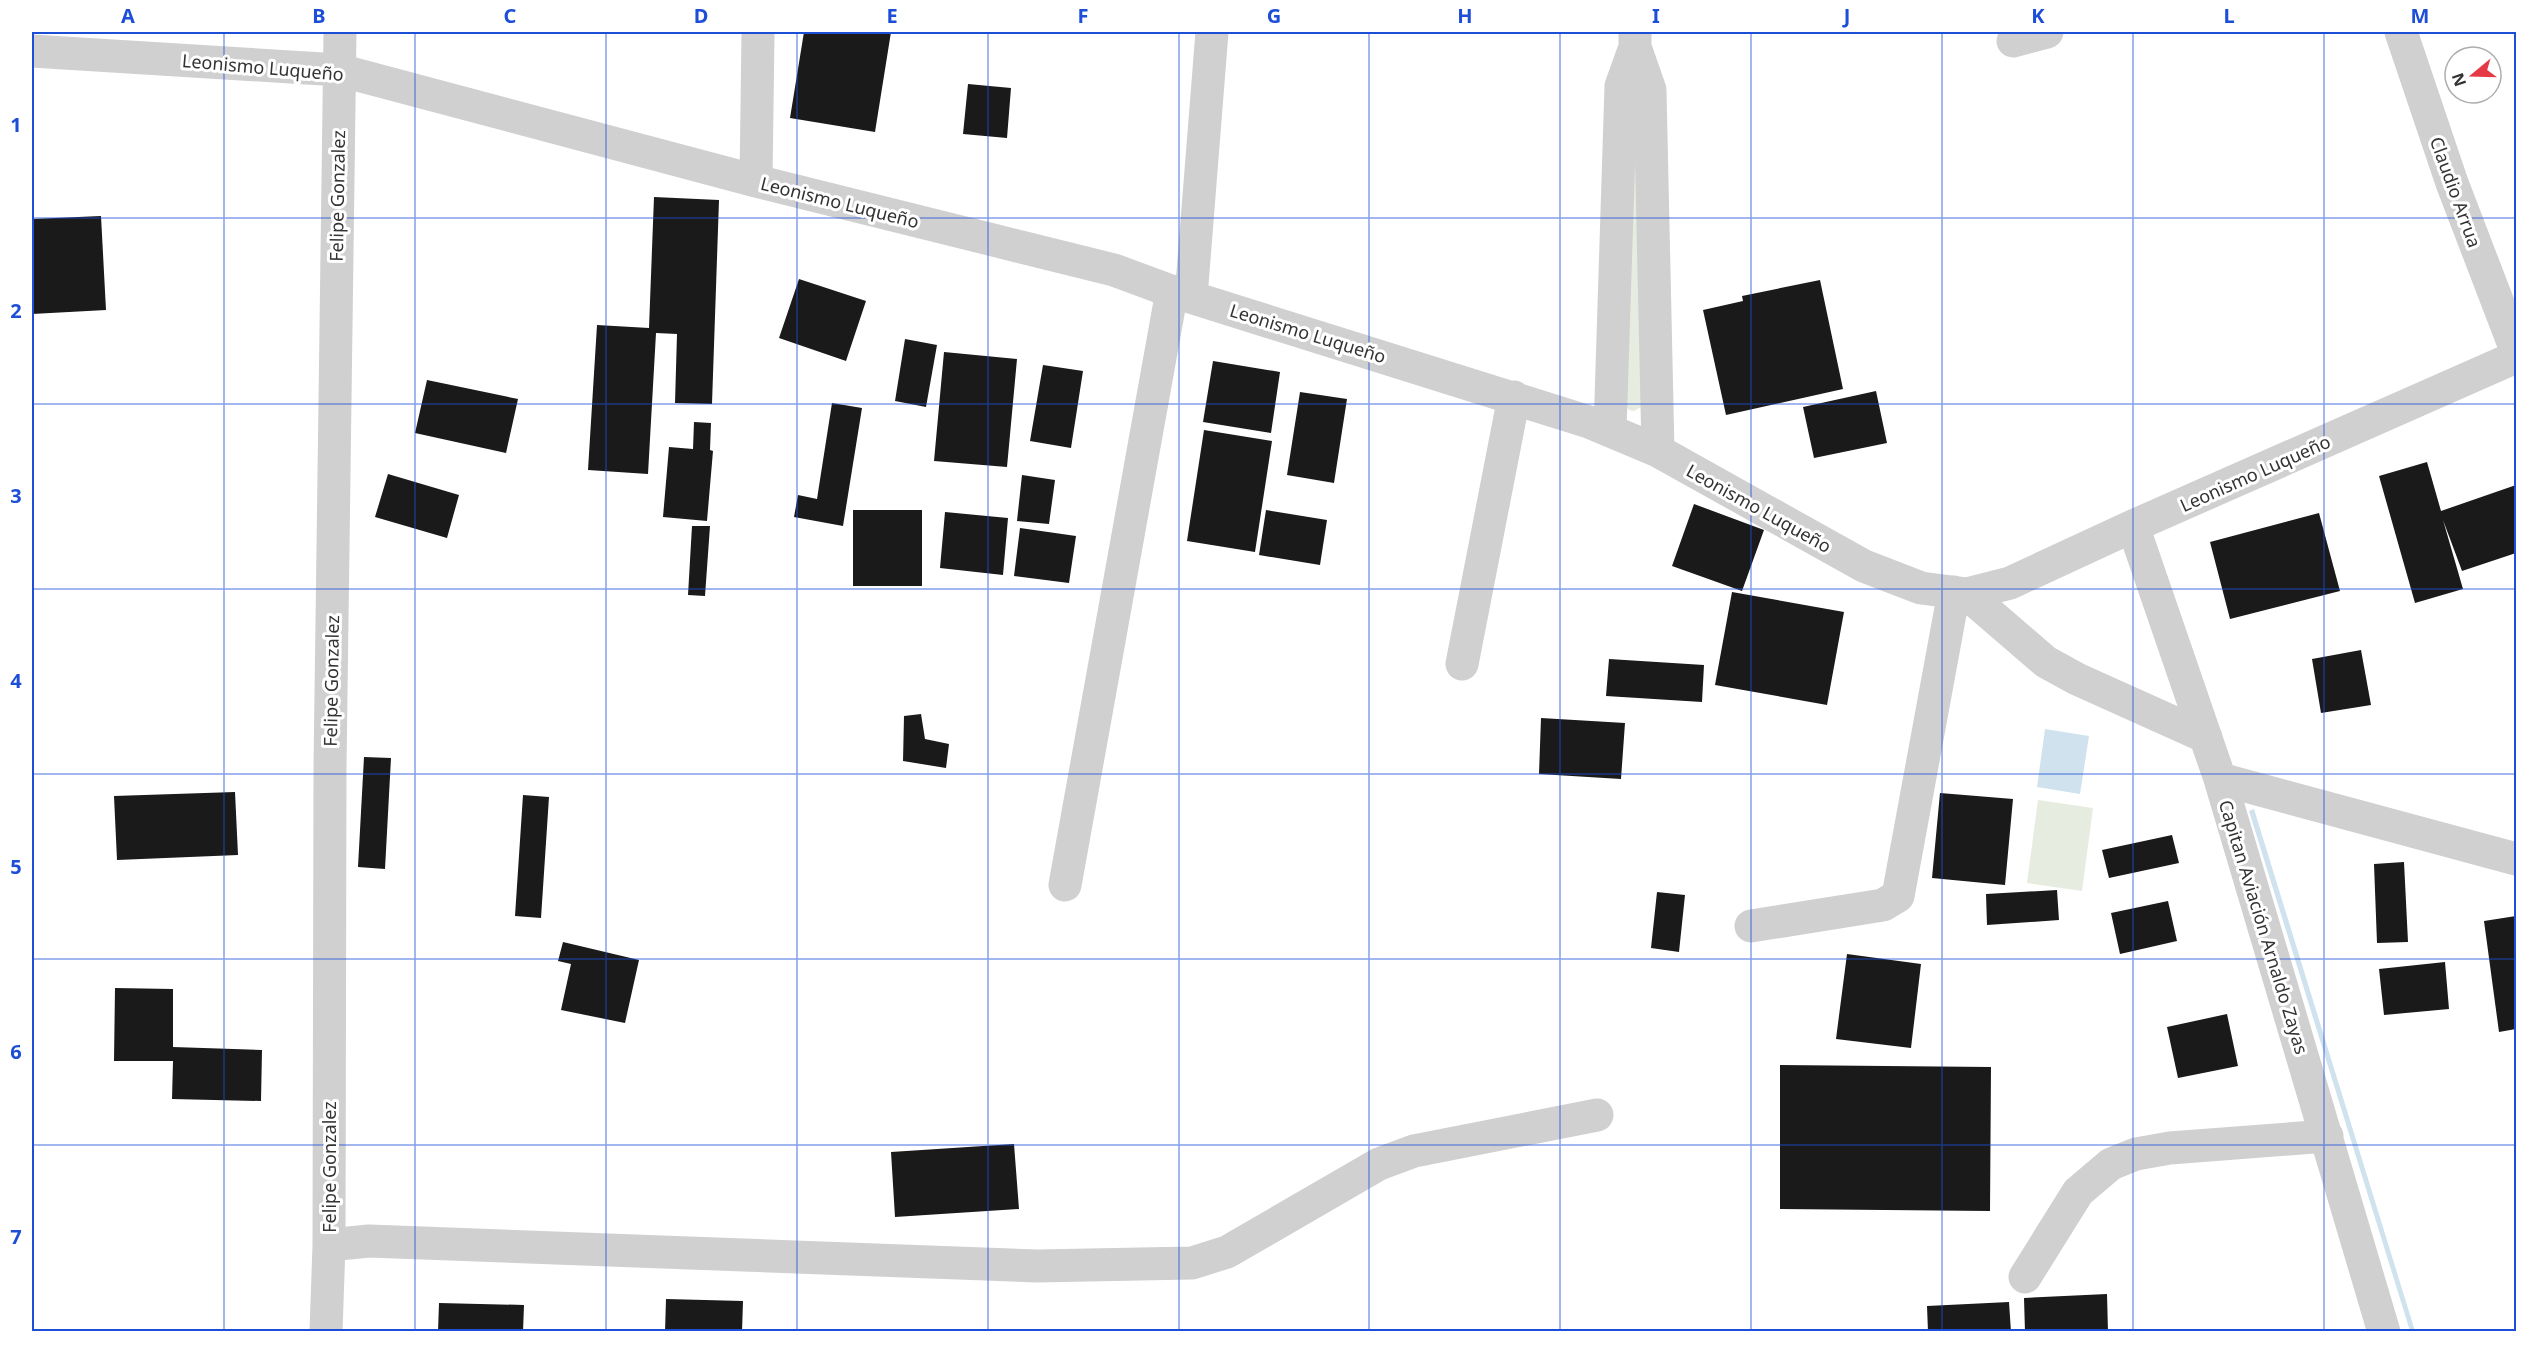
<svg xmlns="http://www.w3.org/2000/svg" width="2548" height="1363" viewBox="0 0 2548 1363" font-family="'Noto Sans',sans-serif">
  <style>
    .green { fill: #e6ecdf }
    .water { fill: #cfe2ee }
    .building { fill: #1a1a1a }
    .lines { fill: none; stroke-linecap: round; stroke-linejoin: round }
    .minor { stroke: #d0d0d0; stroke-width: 33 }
    .grid { fill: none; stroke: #1d4ed8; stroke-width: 1.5; stroke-opacity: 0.55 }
    .labels { text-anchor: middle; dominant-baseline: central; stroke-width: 6; stroke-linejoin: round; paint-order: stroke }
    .street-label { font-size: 18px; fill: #333; stroke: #fff }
    .neatline { fill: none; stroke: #1d4ed8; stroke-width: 2 }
    .grid-label { font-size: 20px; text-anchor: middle; font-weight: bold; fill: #1d4ed8 }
  </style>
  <rect width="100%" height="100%" fill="#fff"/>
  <path class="green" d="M 1633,82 L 1645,405 L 1634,411 L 1629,410 L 1624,404 Z
    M 2038,800 L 2093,808 L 2082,891 L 2027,883 Z"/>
  <path class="water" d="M 2045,729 L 2089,736 L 2080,794 L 2037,787 Z
    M 2254,809 L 2415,1331 L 2410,1331 L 2249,811 Z"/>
  <path class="building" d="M 804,32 L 891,32 L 875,132 L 790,118 Z
    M 968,84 L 1011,88 L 1007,138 L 963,134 Z
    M 654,197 L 719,200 L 712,404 L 675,403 L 677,334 L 656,333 L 648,474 L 588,470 L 597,325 L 649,328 Z
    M 101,216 L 106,310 L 32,314 L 32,219 Z
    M 799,279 L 866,301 L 846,361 L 779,338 Z
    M 1820,280 L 1843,389 L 1726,415 L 1703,310 L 1743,301 L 1742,296 Z
    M 905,339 L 937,345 L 926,407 L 895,401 Z
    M 944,352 L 1017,359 L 1007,467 L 934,461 Z
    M 1213,361 L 1280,372 L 1271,433 L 1203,422 Z
    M 1043,365 L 1083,371 L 1071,448 L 1030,441 Z
    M 427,380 L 518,399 L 506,453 L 415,433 Z
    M 1876,391 L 1887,443 L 1814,458 L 1803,407 Z
    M 1300,392 L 1347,399 L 1334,483 L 1287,475 Z
    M 832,403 L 862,408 L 843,526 L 794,517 L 798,495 L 817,499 Z
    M 694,422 L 711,423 L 710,450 L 713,451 L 707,521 L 663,517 L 669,447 L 693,449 Z
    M 1204,430 L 1272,441 L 1255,552 L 1187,541 Z
    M 2427,462 L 2441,511 L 2516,485 L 2516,553 L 2462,571 L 2443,520 L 2463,589 L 2415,603 L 2379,476 Z
    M 388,474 L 459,495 L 447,538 L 375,517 Z
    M 1022,475 L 1055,480 L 1049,524 L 1017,521 Z
    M 1694,504 L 1764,530 L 1742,591 L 1672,566 Z
    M 853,510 L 922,510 L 922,586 L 853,586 Z
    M 1266,510 L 1327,520 L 1320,565 L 1259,555 Z
    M 945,512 L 1008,518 L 1003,575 L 940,568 Z
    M 2319,513 L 2340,591 L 2230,619 L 2210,542 Z
    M 692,526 L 710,526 L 705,596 L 688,595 Z
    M 1020,528 L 1076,536 L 1069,583 L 1014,576 Z
    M 1732,592 L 1844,612 L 1827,705 L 1715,685 Z
    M 2361,650 L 2371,705 L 2321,713 L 2312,659 Z
    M 1609,659 L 1704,665 L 1702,702 L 1606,696 Z
    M 921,714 L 925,739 L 949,744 L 946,768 L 903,761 L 904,716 Z
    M 1541,718 L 1625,723 L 1621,779 L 1539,774 Z
    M 364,757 L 391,758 L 385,869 L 358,867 Z
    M 235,792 L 238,855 L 117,860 L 114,796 Z
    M 1940,793 L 2013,799 L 2005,885 L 1932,878 Z
    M 523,795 L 549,797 L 541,918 L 515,916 Z
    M 2172,835 L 2179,863 L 2109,878 L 2102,850 Z
    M 2404,862 L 2408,942 L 2377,943 L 2374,864 Z
    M 2057,890 L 2059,920 L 1987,925 L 1986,894 Z
    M 1657,892 L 1685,895 L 1679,952 L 1651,948 Z
    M 2168,901 L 2177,941 L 2120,954 L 2111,913 Z
    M 2516,916 L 2516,1029 L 2499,1032 L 2484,921 Z
    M 563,942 L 639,960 L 625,1023 L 561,1010 L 571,964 L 558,961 Z
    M 1847,954 L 1921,964 L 1911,1048 L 1836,1039 Z
    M 2445,962 L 2449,1009 L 2384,1015 L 2379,969 Z
    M 115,988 L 173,989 L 173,1047 L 262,1050 L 261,1101 L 172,1099 L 173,1061 L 114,1061 Z
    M 2227,1014 L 2238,1066 L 2178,1078 L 2167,1027 Z
    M 1780,1065 L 1991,1067 L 1990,1211 L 1780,1209 Z
    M 1014,1144 L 1019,1209 L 895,1217 L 891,1152 Z
    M 2107,1294 L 2108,1332 L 2025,1332 L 2024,1298 Z
    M 666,1299 L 743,1301 L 742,1332 L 665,1332 Z
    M 2009,1302 L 2011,1332 L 1928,1332 L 1927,1306 Z
    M 439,1303 L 524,1305 L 523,1332 L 438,1332 Z"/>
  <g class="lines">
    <path class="minor" d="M 1635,32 L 1635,47 L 1650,90 L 1658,451
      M 2401,32 L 2452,183 L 2516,350
      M 2013,41 L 2047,32
      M 32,51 L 339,70 L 756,181 L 1114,270 L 1168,290 L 1589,422 L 1658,451 L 1864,566 L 1921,588 L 1967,594 L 2010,583 L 2133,526 L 2516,357
      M 756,181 L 758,32
      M 1191,297 L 1212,32
      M 1610,431 L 1621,86 L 1635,47
      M 2133,526 L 2220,779 L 2384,1332
      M 1967,594 L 2046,662 L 2077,679 L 2206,737
      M 1462,664 L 1514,397
      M 2220,779 L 2516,859
      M 1065,885 L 1172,291
      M 1751,926 L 1883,905 L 1898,896 L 1954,592
      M 329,1245 L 369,1241 L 1037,1266 L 1192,1263 L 1227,1252 L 1379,1164 L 1414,1151 L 1597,1115
      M 2025,1277 L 2078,1192 L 2111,1164 L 2136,1154 L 2170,1148 L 2327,1136
      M 326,1332 L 329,1245 L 330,768 L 340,32"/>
  </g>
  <path class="grid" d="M 224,32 L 224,1332M 415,32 L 415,1332M 606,32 L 606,1332M 797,32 L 797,1332M 988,32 L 988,1332M 1179,32 L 1179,1332M 1369,32 L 1369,1332M 1560,32 L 1560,1332M 1751,32 L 1751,1332M 1942,32 L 1942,1332M 2133,32 L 2133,1332M 2324,32 L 2324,1332M 32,218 L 2516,218M 32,404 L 2516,404M 32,589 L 2516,589M 32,774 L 2516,774M 32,959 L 2516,959M 32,1145 L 2516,1145"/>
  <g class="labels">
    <g class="street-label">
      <text transform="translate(263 67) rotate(5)">Leonismo Luqueño</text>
      <text transform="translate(2456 192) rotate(70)">Claudio Arrua</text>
      <text transform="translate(337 196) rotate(-89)">Felipe Gonzalez</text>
      <text transform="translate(840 202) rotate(14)">Leonismo Luqueño</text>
      <text transform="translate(1308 333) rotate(17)">Leonismo Luqueño</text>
      <text transform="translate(2255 473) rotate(-24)">Leonismo Luqueño</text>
      <text transform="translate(1759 508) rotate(29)">Leonismo Luqueño</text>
      <text transform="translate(331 681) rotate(-89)">Felipe Gonzalez</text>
      <text transform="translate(2264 927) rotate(73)">Capitan Aviación Arnaldo Zayas</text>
      <text transform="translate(329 1167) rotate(-90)">Felipe Gonzalez</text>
    </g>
  </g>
  <rect width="2548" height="1363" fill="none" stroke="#ffffff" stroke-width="66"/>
  <g transform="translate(2473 75) rotate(251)"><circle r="28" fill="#ffffff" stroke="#adadad" stroke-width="1.5"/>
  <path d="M0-4.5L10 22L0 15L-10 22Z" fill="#e63946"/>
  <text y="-9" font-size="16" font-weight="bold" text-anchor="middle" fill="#333333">N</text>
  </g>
  <rect x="33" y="33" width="2482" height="1297" class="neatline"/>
  <g class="grid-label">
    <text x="128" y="23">A</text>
    <text x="319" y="23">B</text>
    <text x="510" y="23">C</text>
    <text x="701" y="23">D</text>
    <text x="892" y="23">E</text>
    <text x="1083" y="23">F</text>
    <text x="1274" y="23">G</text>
    <text x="1465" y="23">H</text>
    <text x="1656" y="23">I</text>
    <text x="1847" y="23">J</text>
    <text x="2038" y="23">K</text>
    <text x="2229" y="23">L</text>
    <text x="2420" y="23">M</text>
    <text x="16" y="132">1</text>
    <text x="16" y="318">2</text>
    <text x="16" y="503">3</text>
    <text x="16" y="688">4</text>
    <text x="16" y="874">5</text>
    <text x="16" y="1059">6</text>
    <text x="16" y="1244">7</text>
  </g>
</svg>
